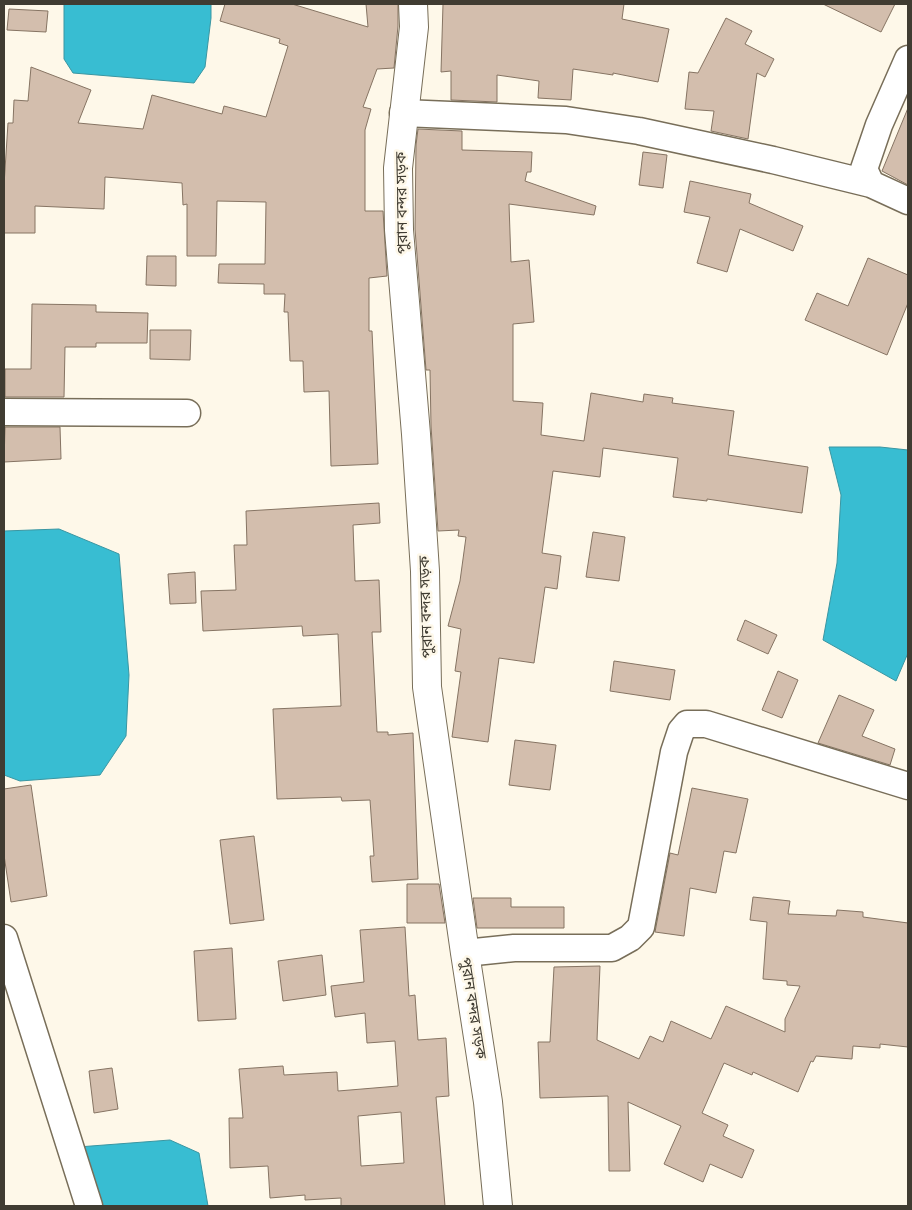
<svg xmlns="http://www.w3.org/2000/svg" width="912" height="1210" viewBox="0 0 912 1210" font-family="Ubuntu,'Noto Sans Bengali',sans-serif">
  <style>
    .water { fill: #38bdd2; stroke: #3a96a2 }
    .building { fill: #d3bead; stroke: #867463; fill-rule: evenodd }
    .lines { fill: none; stroke-linecap: round; stroke-linejoin: round }
    .minor-casing { stroke: #786e59; stroke-width: 29 }
    .tertiary-casing { stroke: #786e59; stroke-width: 30 }
    .minor { stroke: #fff; stroke-width: 26 }
    .tertiary { stroke: #fff; stroke-width: 28 }
    .labels { text-anchor: middle; dominant-baseline: central; stroke-width: 5; stroke-linejoin: round; paint-order: stroke }
    .street-label { font-size: 15px; fill: #403c32; stroke: #fef8e9 }
  </style>
  <rect width="100%" height="100%" fill="#fef8e9"/>
  <path class="water" d="M 64,4 L 211,4 L 211,18 L 205,67 L 194,83 L 73,73 L 64,59 Z
    M 829,447 L 880,447 L 908,450 L 908,653 L 896,681 L 823,640 L 837,563 L 841,495 Z
    M 59,529 L 119,554 L 129,675 L 126,736 L 100,775 L 20,781 L 4,775 L 4,531 Z
    M 170,1140 L 199,1153 L 208,1206 L 100,1206 L 78,1147 Z"/>
  <path class="building" d="M 225,4 L 292,4 L 368,27 L 366,4 L 398,4 L 398,26 L 394,68 L 377,69 L 363,107 L 371,109 L 365,130 L 365,211 L 383,211 L 387,276 L 369,278 L 369,331 L 372,331 L 378,464 L 331,466 L 329,391 L 304,392 L 303,361 L 290,361 L 288,312 L 284,312 L 285,294 L 264,294 L 264,284 L 218,283 L 219,264 L 265,264 L 266,202 L 217,201 L 216,256 L 187,256 L 187,204 L 183,205 L 182,183 L 105,177 L 104,209 L 35,206 L 35,233 L 4,233 L 4,185 L 8,123 L 13,123 L 14,100 L 28,101 L 31,67 L 91,90 L 78,123 L 143,129 L 152,95 L 222,114 L 224,106 L 266,117 L 288,46 L 279,43 L 280,39 L 220,21 Z
    M 443,4 L 624,4 L 622,19 L 669,29 L 658,82 L 613,73 L 613,75 L 573,69 L 571,100 L 538,98 L 539,81 L 497,75 L 497,102 L 451,100 L 451,71 L 441,72 Z
    M 823,4 L 895,4 L 881,32 Z
    M 9,9 L 48,11 L 46,32 L 7,30 Z
    M 726,18 L 752,31 L 745,44 L 774,59 L 765,77 L 757,73 L 748,139 L 711,131 L 714,111 L 685,109 L 689,72 L 698,73 Z
    M 908,108 L 908,185 L 882,171 Z
    M 418,129 L 462,131 L 462,150 L 532,152 L 531,172 L 527,172 L 525,181 L 596,206 L 594,215 L 509,204 L 511,262 L 529,260 L 534,322 L 513,324 L 513,401 L 543,403 L 541,435 L 584,441 L 591,393 L 643,402 L 644,394 L 673,398 L 672,403 L 734,411 L 728,455 L 808,467 L 802,513 L 707,499 L 707,501 L 673,497 L 678,458 L 603,448 L 600,477 L 553,471 L 542,553 L 561,556 L 557,589 L 545,587 L 534,663 L 499,658 L 488,742 L 452,737 L 461,672 L 455,671 L 461,629 L 448,626 L 460,581 L 466,537 L 458,536 L 459,530 L 438,531 L 431,426 L 430,370 L 426,370 L 415,229 L 416,145 Z
    M 643,152 L 667,155 L 663,188 L 639,185 Z
    M 690,181 L 751,194 L 749,203 L 803,226 L 793,251 L 740,229 L 727,272 L 697,263 L 710,217 L 684,212 Z
    M 147,256 L 176,256 L 176,286 L 146,285 Z
    M 868,258 L 908,275 L 908,303 L 887,355 L 805,320 L 817,293 L 848,306 Z
    M 32,304 L 96,305 L 96,312 L 148,313 L 147,343 L 96,343 L 96,347 L 65,347 L 64,397 L 5,397 L 5,369 L 31,369 Z
    M 150,330 L 191,330 L 190,360 L 150,359 Z
    M 5,427 L 60,427 L 61,459 L 4,462 Z
    M 379,503 L 380,523 L 353,525 L 355,581 L 379,580 L 381,632 L 372,632 L 377,732 L 388,732 L 388,735 L 413,733 L 418,879 L 372,882 L 370,856 L 374,856 L 370,800 L 342,801 L 341,797 L 277,799 L 273,709 L 341,706 L 338,634 L 303,636 L 302,626 L 203,631 L 201,591 L 236,590 L 234,545 L 247,545 L 246,511 Z
    M 593,532 L 625,537 L 619,581 L 586,577 Z
    M 195,572 L 196,603 L 170,604 L 168,574 Z
    M 745,620 L 777,635 L 768,654 L 737,640 Z
    M 614,661 L 675,670 L 670,700 L 610,691 Z
    M 778,671 L 798,680 L 782,718 L 762,710 Z
    M 839,695 L 874,710 L 862,736 L 895,749 L 890,765 L 818,743 Z
    M 515,740 L 556,745 L 550,790 L 509,785 Z
    M 31,785 L 47,896 L 11,902 L 4,855 L 4,789 Z
    M 692,788 L 748,799 L 736,853 L 724,851 L 716,893 L 690,888 L 684,936 L 655,932 L 670,853 L 678,855 Z
    M 254,836 L 264,920 L 230,924 L 220,840 Z
    M 407,884 L 439,884 L 445,923 L 407,923 Z
    M 753,897 L 790,901 L 788,914 L 836,916 L 837,910 L 863,912 L 863,917 L 908,923 L 908,1047 L 880,1044 L 880,1048 L 853,1046 L 852,1059 L 816,1056 L 813,1062 L 811,1061 L 798,1092 L 753,1072 L 752,1075 L 724,1063 L 702,1113 L 728,1125 L 723,1136 L 754,1150 L 742,1178 L 710,1164 L 703,1182 L 664,1164 L 681,1126 L 628,1102 L 630,1171 L 609,1171 L 608,1096 L 540,1098 L 538,1042 L 550,1042 L 554,967 L 600,966 L 597,1040 L 639,1059 L 650,1036 L 663,1042 L 671,1021 L 711,1039 L 726,1006 L 785,1032 L 785,1019 L 800,986 L 787,985 L 787,981 L 763,979 L 767,922 L 750,920 Z
    M 473,898 L 511,898 L 511,907 L 564,907 L 564,928 L 477,928 Z
    M 405,927 L 409,996 L 415,995 L 418,1040 L 446,1038 L 449,1096 L 436,1097 L 445,1206 L 341,1206 L 341,1198 L 305,1200 L 305,1195 L 270,1198 L 268,1166 L 230,1168 L 229,1118 L 243,1118 L 239,1069 L 283,1066 L 284,1075 L 337,1072 L 338,1091 L 398,1086 L 395,1041 L 367,1043 L 365,1013 L 335,1017 L 331,986 L 364,982 L 360,930 ZM 401,1112 L 404,1163 L 361,1166 L 358,1116 Z
    M 232,948 L 236,1019 L 198,1021 L 194,951 Z
    M 322,955 L 326,995 L 283,1001 L 278,961 Z
    M 112,1068 L 118,1109 L 94,1113 L 89,1071 Z"/>
  <g class="lines">
    <defs>
      <path id="minor" d="M 403,113 L 566,120 L 639,131 L 773,160 L 871,184 L 908,201
        M 871,184 L 864,169 L 879,125 L 908,59
        M 4,412 L 187,413
        M 4,938 L 89,1206
        M 465,953 L 514,948 L 612,948 L 630,938 L 641,927 L 674,752 L 681,731 L 687,724 L 706,724 L 908,786"/>
      <path id="tertiary" d="M 413,4 L 414,27 L 398,168 L 399,230 L 416,434 L 425,571 L 427,687 L 465,953 L 488,1102 L 498,1206"/>
    </defs>
    <use href="#minor" class="minor-casing"/>
    <use href="#tertiary" class="tertiary-casing"/>
    <use href="#minor" class="minor"/>
    <use href="#tertiary" class="tertiary"/>
  </g>
  <g class="labels">
    <g class="street-label">
      <text transform="translate(401 203) rotate(-91)">পুরান বন্দর সড়ক</text>
      <text transform="translate(425 607) rotate(-92)">পুরান বন্দর সড়ক</text>
      <text transform="translate(474 1008) rotate(81)">পুরান বন্দর সড়ক</text>
    </g>
  </g>
  <rect width="912" height="1210" fill="none" stroke="#403c32" stroke-width="10"/>
</svg>
